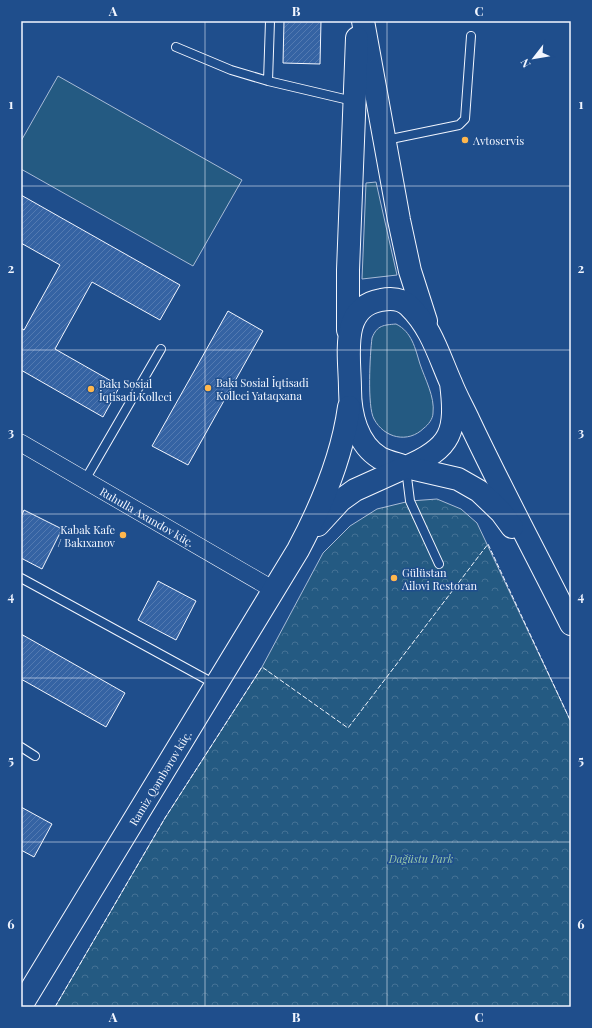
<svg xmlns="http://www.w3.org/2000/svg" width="592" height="1028" viewBox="0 0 592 1028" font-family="'Playfair Display',serif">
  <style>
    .green { fill: #245a82; stroke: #a8bbd7 }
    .forest { fill: url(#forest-crowns); stroke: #a8bbd7 }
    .building { fill: url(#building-hatch); stroke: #f2f6ff }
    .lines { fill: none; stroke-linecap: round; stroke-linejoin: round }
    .lane-casing { stroke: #f2f6ff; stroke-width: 10 }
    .street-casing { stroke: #f2f6ff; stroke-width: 18 }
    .secondary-casing { stroke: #f2f6ff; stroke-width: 24 }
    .lane { stroke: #1f4e8c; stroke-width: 8 }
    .street { stroke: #1f4e8c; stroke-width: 17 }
    .secondary { stroke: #1f4e8c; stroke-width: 22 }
    .fence { stroke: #f2f6ff; stroke-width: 1; stroke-dasharray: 5 2; stroke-linecap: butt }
    .grid { fill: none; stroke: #f2f6ff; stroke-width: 1; stroke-opacity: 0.55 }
    .poi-dot { fill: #ffb74d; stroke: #1f4e8c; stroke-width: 1.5 }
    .labels { text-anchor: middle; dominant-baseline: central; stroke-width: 3; stroke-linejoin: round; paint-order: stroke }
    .poi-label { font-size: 11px; fill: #f2f6ff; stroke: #1f4e8c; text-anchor: start }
    .street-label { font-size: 11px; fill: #f2f6ff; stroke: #1f4e8c }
    .park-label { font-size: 11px; font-style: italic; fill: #97c8a6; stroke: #1f4e8c }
    .neatline { fill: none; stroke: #f2f6ff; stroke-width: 1.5 }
    .grid-label { font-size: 13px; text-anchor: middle; font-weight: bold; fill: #f2f6ff }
  </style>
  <defs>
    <pattern id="forest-crowns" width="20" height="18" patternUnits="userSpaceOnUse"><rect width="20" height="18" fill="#245a82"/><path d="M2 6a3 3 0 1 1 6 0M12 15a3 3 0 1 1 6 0" fill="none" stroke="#447295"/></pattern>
    <pattern id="building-hatch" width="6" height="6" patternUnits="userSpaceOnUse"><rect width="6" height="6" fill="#3563a3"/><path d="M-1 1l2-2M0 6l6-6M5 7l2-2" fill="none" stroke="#537ab1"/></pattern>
  </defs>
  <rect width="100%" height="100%" fill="#1f4e8c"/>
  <path class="green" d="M 58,76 L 242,180 L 193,266 L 21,169 L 21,141 Z
    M 376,182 L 397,275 L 362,279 L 366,183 Z
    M 396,324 C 412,332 415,348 420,364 C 425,379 435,397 433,413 C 433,419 428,425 424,428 C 408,444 384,438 374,419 C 367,407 370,353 372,338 C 377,325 384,325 396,324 Z"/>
  <path class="forest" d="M 437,499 L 461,509 L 477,523 L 571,722 L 571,1007 L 55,1007 L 165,818 L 262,667 L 323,553 L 350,526 L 377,509 L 410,501 Z"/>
  <path class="building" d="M 284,21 L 321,21 L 320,64 L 283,63 Z
    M 21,195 L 180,285 L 160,320 L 92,282 L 55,349 L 120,386 L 103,417 L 21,370 L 21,328 L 24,330 L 60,265 L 21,243 Z
    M 228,311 L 263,331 L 188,465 L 152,446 Z
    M 24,510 L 62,529 L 42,569 L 21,558 L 21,517 Z
    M 158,581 L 196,601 L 176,640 L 138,620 Z
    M 21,634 L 125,693 L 106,727 L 21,679 Z
    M 21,807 L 52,824 L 34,857 L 21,850 Z"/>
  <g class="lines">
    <defs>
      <path id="lane" d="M 176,47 L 231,70 L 268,81 L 353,101
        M 268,81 L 270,21
        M 386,140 L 459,125 L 465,119 L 471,36
        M 406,469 L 410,501 L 439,564
        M 85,480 L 161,349
        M 21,578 L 215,684
        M 21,747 L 35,756"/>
      <g id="street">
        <path id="s1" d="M 21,443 L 274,590"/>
      </g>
      <g id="secondary">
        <path d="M 363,21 L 399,220 L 410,271 L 426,321"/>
        <path d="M 348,330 L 348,270 L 357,38"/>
        <path d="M 451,383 C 457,431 452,448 406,467 C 398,464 388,462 380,458 C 357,444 350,414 350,389 C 350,357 339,307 381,300 C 391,298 402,299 409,306 C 431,327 439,356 451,383 C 456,396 463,408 469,421 C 501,489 537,556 571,624"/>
        <path d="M 318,525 L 341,500 L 355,490 L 406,467 L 458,479 L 479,491 L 501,512 L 512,527"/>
        <path id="s2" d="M 21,1006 L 298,550 C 322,505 342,458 349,407"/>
      </g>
    </defs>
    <use href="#lane" class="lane-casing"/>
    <use href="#street" class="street-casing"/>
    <use href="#secondary" class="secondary-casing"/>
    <use href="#lane" class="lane"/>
    <use href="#street" class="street"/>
    <use href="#secondary" class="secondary"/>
    <path class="fence" d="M 55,1007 L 165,818 L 262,667 L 348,728 L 488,544 L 571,722"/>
  </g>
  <path class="grid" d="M 205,21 L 205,1007M 387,21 L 387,1007M 21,186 L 571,186M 21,350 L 571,350M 21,514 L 571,514M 21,678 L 571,678M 21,842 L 571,842"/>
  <g class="poi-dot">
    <circle cx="465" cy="140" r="4"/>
    <circle cx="208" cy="388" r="4"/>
    <circle cx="91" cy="389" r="4"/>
    <circle cx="123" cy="535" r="4"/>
    <circle cx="394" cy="578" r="4"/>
  </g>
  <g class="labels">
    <g class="poi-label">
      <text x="473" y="140">Avtoservis</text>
      <text x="216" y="382">Bakı Sosial İqtisadi<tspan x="216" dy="13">Kolleci Yataqxana</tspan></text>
      <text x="99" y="383">Bakı Sosial<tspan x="99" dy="13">İqtisadi Kolleci</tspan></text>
      <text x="115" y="529" text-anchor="end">Kabak Kafe<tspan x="115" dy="13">/ Bakıxanov</tspan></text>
      <text x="402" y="572">Gülüstan<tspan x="402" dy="13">Ailəvi Restoran</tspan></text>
    </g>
    <g class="street-label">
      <text stroke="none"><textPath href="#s1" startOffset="146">Ruhulla Axundov küç.</textPath></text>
      <text stroke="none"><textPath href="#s2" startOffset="267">Ramiz Qəmbərov küç.</textPath></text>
    </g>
    <g class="park-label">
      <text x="421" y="858">Dağüstu Park</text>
    </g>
  </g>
  <rect width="592" height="1028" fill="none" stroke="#1f4e8c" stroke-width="44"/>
  <g transform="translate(534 58) rotate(239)" stroke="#1f4e8c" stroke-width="3" paint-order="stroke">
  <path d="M0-3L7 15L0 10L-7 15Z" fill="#f2f6ff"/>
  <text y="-6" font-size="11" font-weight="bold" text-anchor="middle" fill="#f2f6ff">N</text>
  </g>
  <rect x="22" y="22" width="548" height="984" class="neatline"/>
  <g class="grid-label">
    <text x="113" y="16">A</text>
    <text x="296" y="16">B</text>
    <text x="479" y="16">C</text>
    <text x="11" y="109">1</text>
    <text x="581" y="109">1</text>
    <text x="11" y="273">2</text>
    <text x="581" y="273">2</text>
    <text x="11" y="437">3</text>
    <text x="581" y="437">3</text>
    <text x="11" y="601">4</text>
    <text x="581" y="601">4</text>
    <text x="11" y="765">5</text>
    <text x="581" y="765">5</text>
    <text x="11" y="929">6</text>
    <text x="581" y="929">6</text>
    <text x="113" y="1022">A</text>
    <text x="296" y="1022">B</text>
    <text x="479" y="1022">C</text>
  </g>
</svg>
